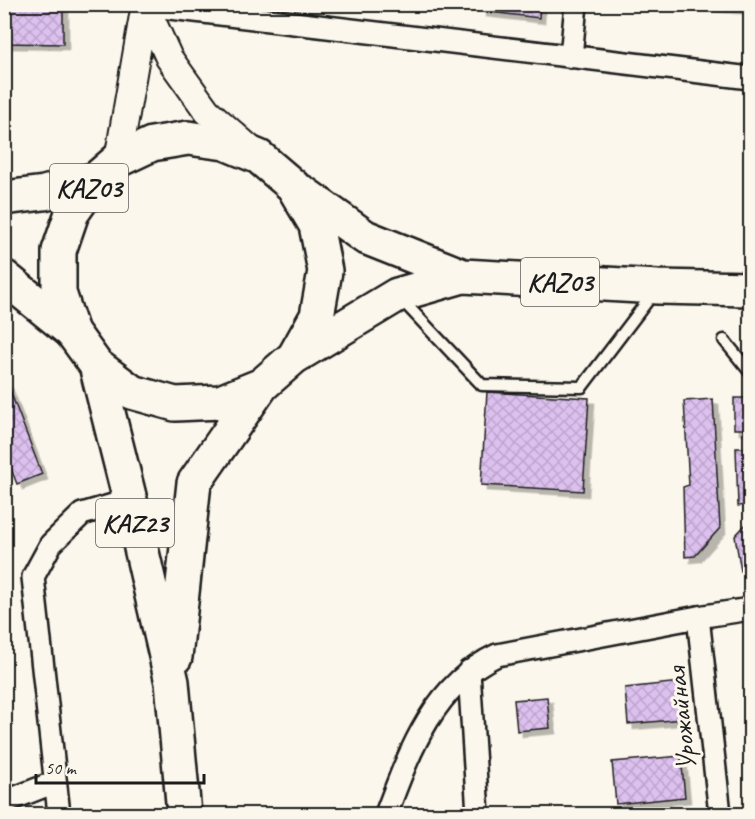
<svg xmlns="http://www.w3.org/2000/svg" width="755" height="819" viewBox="0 0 755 819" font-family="Caveat,sans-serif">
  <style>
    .building { fill: url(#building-cross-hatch); stroke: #1c1c1c; stroke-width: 1.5; filter: url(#shadow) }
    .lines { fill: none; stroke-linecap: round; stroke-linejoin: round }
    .service-casing { stroke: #1c1c1c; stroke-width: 15 }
    .minor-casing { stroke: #1c1c1c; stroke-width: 26 }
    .tertiary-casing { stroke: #1c1c1c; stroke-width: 30 }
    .primary-casing { stroke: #1c1c1c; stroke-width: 38 }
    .trunk-casing { stroke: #1c1c1c; stroke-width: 38 }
    .service { stroke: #fbf7ec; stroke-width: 10 }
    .minor { stroke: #fbf7ec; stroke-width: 21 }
    .tertiary { stroke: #fbf7ec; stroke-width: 26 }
    .primary { stroke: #fbf7ec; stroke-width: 33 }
    .trunk { stroke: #fbf7ec; stroke-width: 33 }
    .labels { text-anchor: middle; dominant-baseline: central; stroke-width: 6; stroke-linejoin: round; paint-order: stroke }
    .shield { fill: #fbf7ec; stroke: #5f5e5a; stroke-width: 1.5 }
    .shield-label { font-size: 27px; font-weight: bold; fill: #1c1c1c }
    .street-label { font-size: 28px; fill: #1c1c1c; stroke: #fbf7ec }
  </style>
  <defs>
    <pattern id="building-cross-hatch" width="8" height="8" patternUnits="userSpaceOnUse" patternTransform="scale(1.5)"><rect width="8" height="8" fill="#dcc0ee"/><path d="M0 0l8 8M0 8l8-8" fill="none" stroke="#bca4cc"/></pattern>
    <filter id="shadow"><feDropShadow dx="5.5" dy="5.5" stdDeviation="0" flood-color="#0004"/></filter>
  </defs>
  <rect width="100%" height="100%" fill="#fbf7ec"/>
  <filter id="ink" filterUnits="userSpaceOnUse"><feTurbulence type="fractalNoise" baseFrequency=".0167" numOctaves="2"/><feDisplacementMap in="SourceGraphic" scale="12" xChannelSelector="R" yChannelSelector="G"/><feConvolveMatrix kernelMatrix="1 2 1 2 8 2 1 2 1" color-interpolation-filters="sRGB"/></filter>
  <g filter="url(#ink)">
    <path class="building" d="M 4,4 L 63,4 L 63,44 L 4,43 Z
      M 481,4 L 540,4 L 539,18 L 481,11 Z
      M 684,4 L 745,4 L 745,9 Z
      M 7,383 L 42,474 L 17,484 L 4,451 L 4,384 Z
      M 487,392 L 589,398 L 583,491 L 481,485 Z
      M 734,398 L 750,398 L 750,429 L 734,429 Z
      M 713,399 L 720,528 L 695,556 L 685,557 L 683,487 L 689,485 L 684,401 Z
      M 736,448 L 750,448 L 750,505 L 738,506 Z
      M 747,523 L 750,524 L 750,570 L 741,571 L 735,536 Z
      M 680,682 L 684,719 L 628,724 L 625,688 Z
      M 547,697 L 550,728 L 517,731 L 514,700 Z
      M 681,756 L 685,797 L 616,804 L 612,762 Z"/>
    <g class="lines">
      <defs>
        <path id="service" d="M 401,299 L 482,385 L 582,387 L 655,291
          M 724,340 L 750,372"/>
        <path id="minor" d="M 145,5 L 750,78
          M 571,57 L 576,4
          M 698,617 L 720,814
          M 469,671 L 478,814
          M 4,802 L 55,782
          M 59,814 L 33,577 L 51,544 L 82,514 L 130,500
          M 386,814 C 409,753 433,685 497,655 L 698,617 L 750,609"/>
        <path id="tertiary" d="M 145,5 L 169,58 L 207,111 L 250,149
          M 118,160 L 145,4"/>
        <path id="primary" d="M 4,198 L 44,193 L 96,179
          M 4,277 L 72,332"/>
        <path id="trunk" d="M 302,192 L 365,237 L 463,276 L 658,287 L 750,289
          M 294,357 L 317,316 L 325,271 L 316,225 L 293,186 L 259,157 L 225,143 L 188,138 L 152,144 L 118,160 L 96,179 L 72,213 L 59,251 L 59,293 L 72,332 L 96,365 L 132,392 L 175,404 L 220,402 L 262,385 L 294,357 L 397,295 L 463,276
          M 96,365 L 130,500 L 172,682 L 184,814
          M 175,657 L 194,483 L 262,385"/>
      </defs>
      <use href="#service" class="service-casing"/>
      <use href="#minor" class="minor-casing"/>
      <use href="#tertiary" class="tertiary-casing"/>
      <use href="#primary" class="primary-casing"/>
      <use href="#trunk" class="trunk-casing"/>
      <use href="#service" class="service"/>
      <use href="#minor" class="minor"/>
      <use href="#tertiary" class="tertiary"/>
      <use href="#primary" class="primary"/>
      <use href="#trunk" class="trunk"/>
    </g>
  </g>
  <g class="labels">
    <g class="shield">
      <rect x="50" y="164" width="78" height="48" rx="4.5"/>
      <rect x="521" y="258" width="78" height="48" rx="4.5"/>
      <rect x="96" y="499" width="78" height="48" rx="4.5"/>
    </g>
    <g class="shield-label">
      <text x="89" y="188">KАZ03</text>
      <text x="560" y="282">KАZ03</text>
      <text x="135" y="523">KAZ23</text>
    </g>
    <g class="street-label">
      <text transform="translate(681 719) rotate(-96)">Урожайная</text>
    </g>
  </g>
  <rect width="755" height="819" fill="none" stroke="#fbf7ec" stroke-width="24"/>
  <rect x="12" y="12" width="731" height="795" fill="none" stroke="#1c1c1c" stroke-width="2" filter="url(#ink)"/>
  <path d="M36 774v9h168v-9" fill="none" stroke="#1c1c1c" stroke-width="3"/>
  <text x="45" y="774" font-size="18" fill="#1c1c1c" stroke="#fbf7ec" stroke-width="4.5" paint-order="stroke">50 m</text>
</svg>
